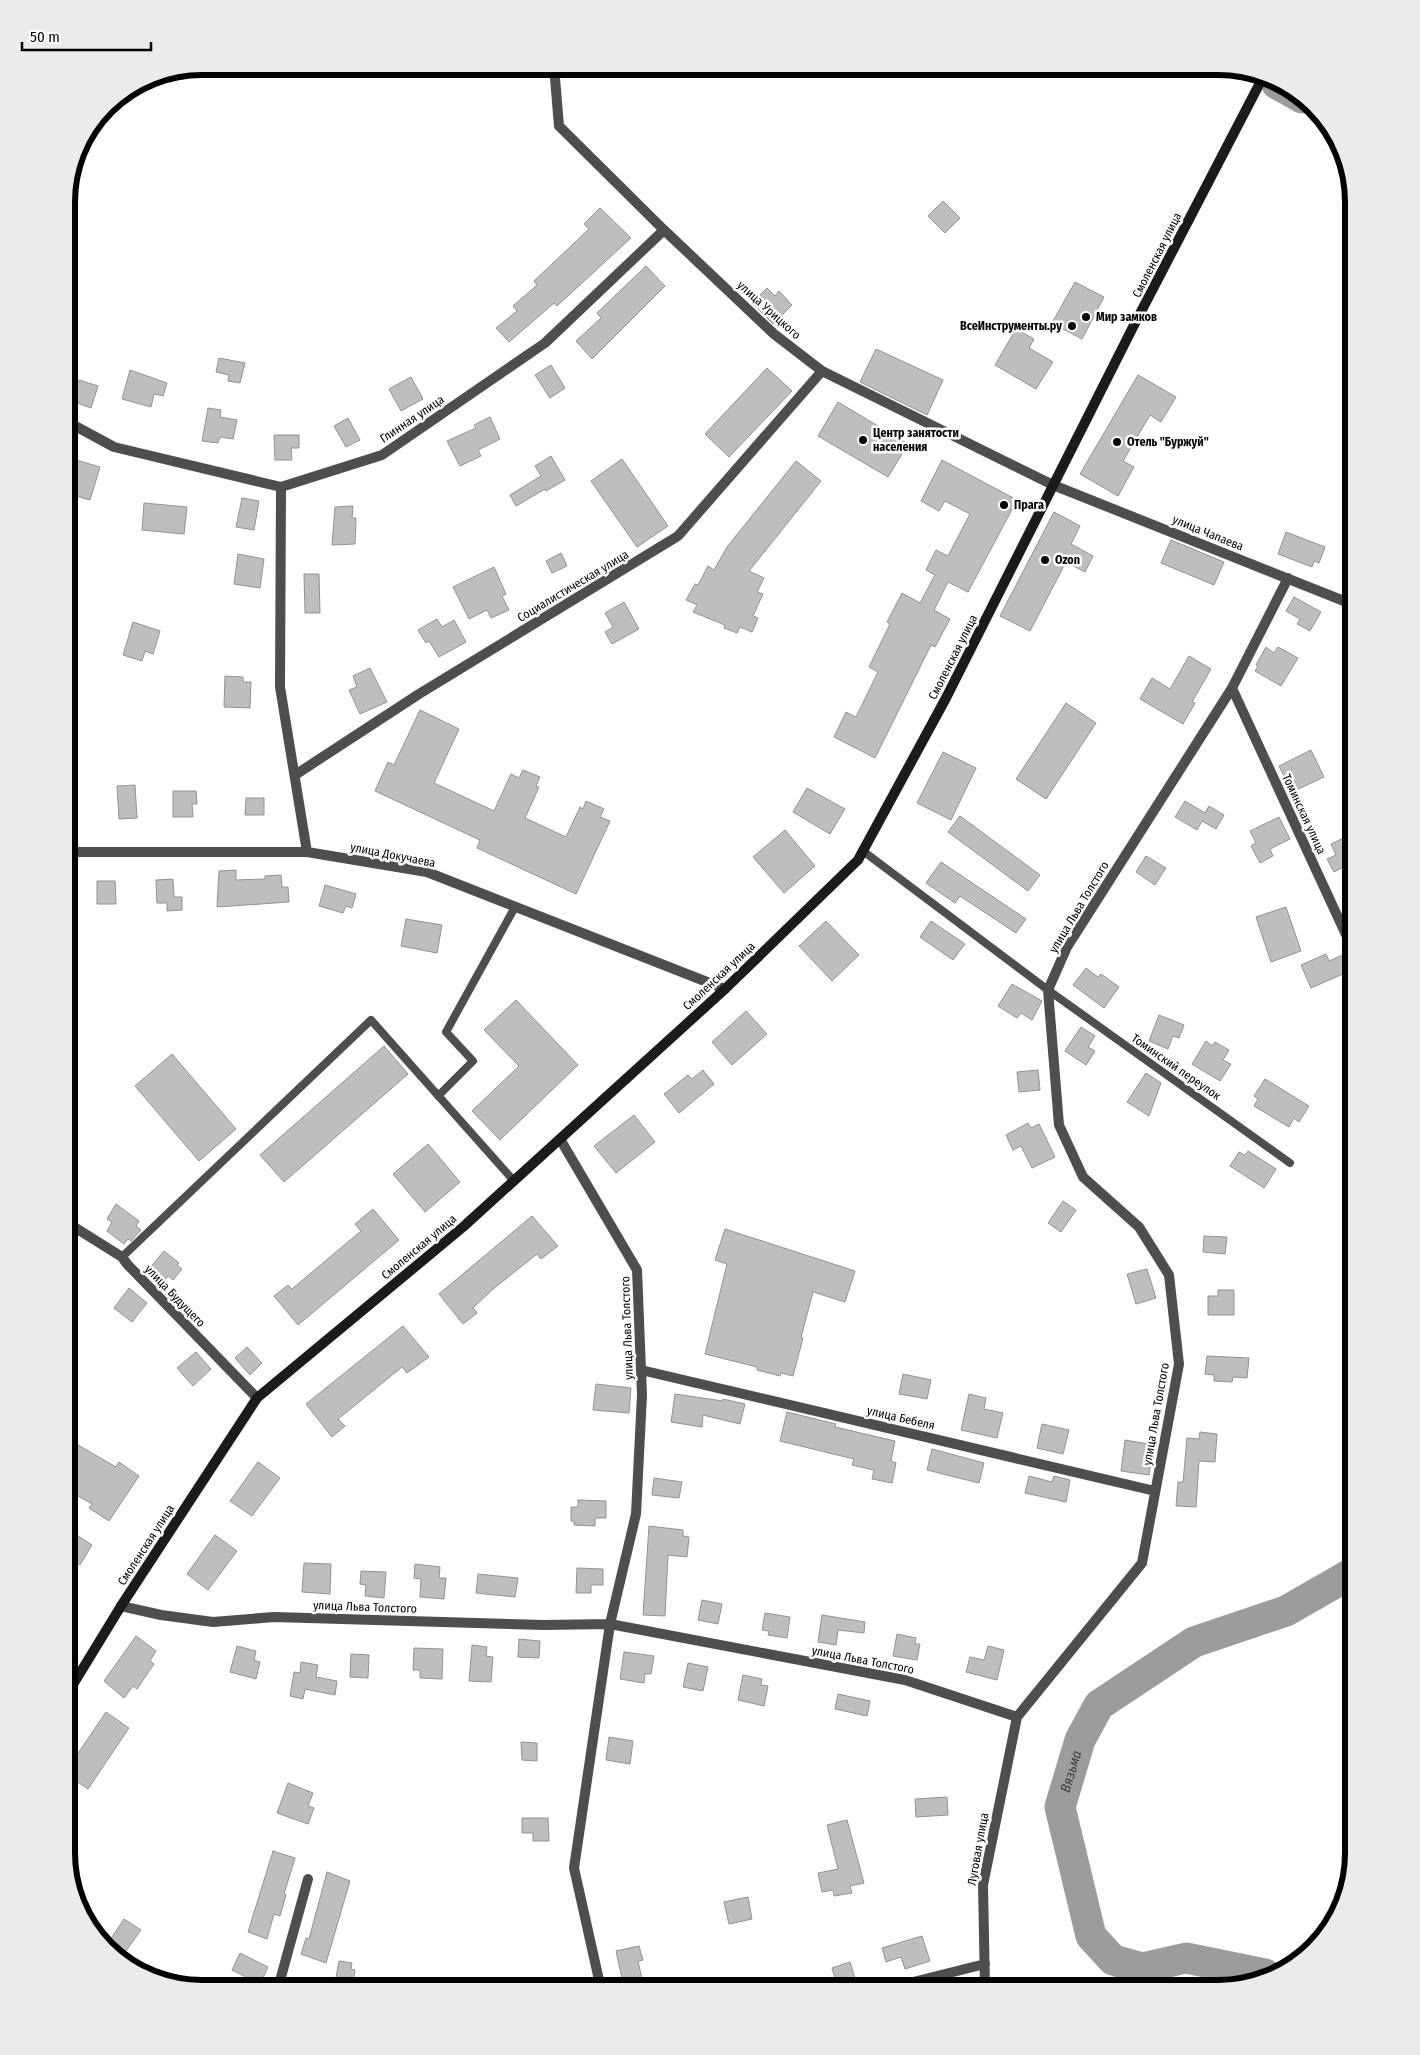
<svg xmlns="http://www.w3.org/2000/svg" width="1420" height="2055" viewBox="0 0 1420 2055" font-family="'Fira Sans Condensed',sans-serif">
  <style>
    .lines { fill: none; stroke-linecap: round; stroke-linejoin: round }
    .river { stroke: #9c9c9c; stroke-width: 31 }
    .building { fill: #bebebe; stroke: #929292 }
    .lane { stroke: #4e4e4e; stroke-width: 8 }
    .street { stroke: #4e4e4e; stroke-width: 10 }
    .secondary { stroke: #1b1b1b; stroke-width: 10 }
    .poi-dot { fill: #000; stroke: #fff; stroke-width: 2 }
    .labels { text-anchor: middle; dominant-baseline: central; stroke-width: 5; stroke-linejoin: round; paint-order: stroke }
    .street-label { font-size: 12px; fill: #000; stroke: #fff }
    .poi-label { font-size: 12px; font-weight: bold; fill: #000; stroke: #fff; text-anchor: start }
    .water-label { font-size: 14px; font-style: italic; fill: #3d3d3d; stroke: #fff }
    .rim { fill: none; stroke: #000; stroke-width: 6 }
  </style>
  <rect width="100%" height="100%" fill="#fff"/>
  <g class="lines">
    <g class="river">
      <path d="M 1277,84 L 1302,98"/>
      <path id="s1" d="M 1267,1976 L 1265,1974 L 1186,1958 L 1142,1968 L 1113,1960 L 1091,1936 L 1060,1807 L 1080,1740 L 1099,1705 L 1194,1642 L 1286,1611 L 1354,1572"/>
    </g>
  </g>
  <path class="building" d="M 943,201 L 960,218 L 945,233 L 928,216 Z
    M 600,208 L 631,238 L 557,306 L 554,303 L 509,342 L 496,328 L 517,311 L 513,306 L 537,285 L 534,281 L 589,229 L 584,224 Z
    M 646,266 L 665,286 L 592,359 L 576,341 L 601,318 L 597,313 Z
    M 1075,282 L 1104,297 L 1082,339 L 1052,323 Z
    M 767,288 L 775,296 L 779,291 L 792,305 L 773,324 L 752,303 Z
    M 1016,329 L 1034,339 L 1029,348 L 1053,362 L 1036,389 L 995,365 Z
    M 876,349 L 943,380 L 927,415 L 860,382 Z
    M 219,358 L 245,363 L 240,383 L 228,381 L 229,375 L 216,372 Z
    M 551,365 L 565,388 L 550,398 L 535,375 Z
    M 767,368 L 792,391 L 729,457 L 705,434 Z
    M 130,370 L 167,383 L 163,396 L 154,394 L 151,407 L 122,399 Z
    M 1138,375 L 1176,397 L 1161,422 L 1150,415 L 1123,461 L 1134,467 L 1118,496 L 1080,474 Z
    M 411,377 L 423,399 L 401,411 L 389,389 Z
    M 79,380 L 98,386 L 91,408 L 72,401 Z
    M 838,402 L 908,444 L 888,477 L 818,436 Z
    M 208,408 L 221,410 L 220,417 L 237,420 L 233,439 L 220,437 L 218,443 L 202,441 Z
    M 490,417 L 500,439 L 478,450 L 481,456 L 460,466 L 447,441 L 476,428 L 474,425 Z
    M 348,418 L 360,440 L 346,447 L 334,426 Z
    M 274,435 L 299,435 L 299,448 L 291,448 L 292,460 L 275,460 Z
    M 551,456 L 565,480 L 546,491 L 545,489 L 516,506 L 510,495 L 541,476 L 535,466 Z
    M 66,457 L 100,467 L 90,500 L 73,495 L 75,488 L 66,485 Z
    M 622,459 L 668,526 L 637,547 L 591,481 Z
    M 942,460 L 1017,500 L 968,592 L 948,582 L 934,610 L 950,619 L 935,647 L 931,645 L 875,758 L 834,737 L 846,712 L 856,717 L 878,672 L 869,667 L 890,624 L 887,622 L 902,593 L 920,603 L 935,575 L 926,570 L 936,550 L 948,556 L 970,514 L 945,501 L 939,511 L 921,501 Z
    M 796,461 L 821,481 L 749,571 L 764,578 L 757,592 L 763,594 L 753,616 L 758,618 L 752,632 L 740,627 L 737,633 L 724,628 L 725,625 L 693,612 L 697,605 L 686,600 L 695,584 L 698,585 L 708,566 L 714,570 L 727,547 Z
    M 242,498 L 259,501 L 254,530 L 236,527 Z
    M 144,503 L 187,507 L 184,534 L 142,530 Z
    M 353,506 L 352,518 L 356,518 L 355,544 L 332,545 L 335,507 Z
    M 1054,512 L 1080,526 L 1071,544 L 1093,556 L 1085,572 L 1066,562 L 1030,631 L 1000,616 Z
    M 1286,532 L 1325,547 L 1319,563 L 1314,561 L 1312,567 L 1278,554 Z
    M 1171,540 L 1224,562 L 1214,585 L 1161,563 Z
    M 561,553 L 567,566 L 552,573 L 546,561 Z
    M 238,554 L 264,559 L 260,588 L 234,584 Z
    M 494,567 L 506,594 L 502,596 L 509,610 L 491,618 L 487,610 L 469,619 L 453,587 Z
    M 304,574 L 319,574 L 320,613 L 305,613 Z
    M 1294,597 L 1321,612 L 1310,631 L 1297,624 L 1300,619 L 1286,611 Z
    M 624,602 L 639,629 L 612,644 L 605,632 L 613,627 L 605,613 Z
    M 437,619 L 442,627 L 454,620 L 466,642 L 439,657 L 429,641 L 426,643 L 418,630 Z
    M 133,622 L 160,631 L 153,654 L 145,651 L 142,661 L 123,655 Z
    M 1266,647 L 1274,653 L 1278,647 L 1298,658 L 1281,686 L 1255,671 L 1258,666 L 1256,665 Z
    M 1189,656 L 1211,669 L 1192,702 L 1195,703 L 1183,724 L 1140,699 L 1152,678 L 1170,689 Z
    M 370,668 L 387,702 L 360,714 L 349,690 L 357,687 L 353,676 Z
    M 225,676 L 243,677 L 243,682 L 251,682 L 250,708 L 224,707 Z
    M 1066,703 L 1096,723 L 1046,799 L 1016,779 Z
    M 420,710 L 459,729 L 434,783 L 494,811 L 511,774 L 519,778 L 523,770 L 540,777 L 536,786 L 539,787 L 525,818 L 566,837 L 580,807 L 583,809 L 586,801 L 604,809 L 600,817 L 610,821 L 576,894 L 477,848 L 480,840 L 375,791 L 388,762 L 394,765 Z
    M 1311,750 L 1324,777 L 1292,792 L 1279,766 Z
    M 943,752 L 976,768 L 951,820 L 917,803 Z
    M 135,785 L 137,818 L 119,819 L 117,786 Z
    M 807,788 L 845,809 L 830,834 L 793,812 Z
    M 173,791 L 196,791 L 197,804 L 192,804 L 193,817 L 173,817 Z
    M 246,798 L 264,798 L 264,815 L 245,815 Z
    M 1185,801 L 1205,813 L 1209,806 L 1224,815 L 1216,829 L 1202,821 L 1197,830 L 1175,817 Z
    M 960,816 L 1040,875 L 1028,891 L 948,832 Z
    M 1279,817 L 1290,839 L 1270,849 L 1273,856 L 1260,863 L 1251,846 L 1256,843 L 1250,831 Z
    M 785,830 L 815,866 L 784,893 L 753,857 Z
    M 1350,835 L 1354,843 L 1354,862 L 1334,872 L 1327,859 L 1336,855 L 1331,844 Z
    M 1146,856 L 1166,868 L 1155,885 L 1136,872 Z
    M 941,862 L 1026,919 L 1016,933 L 960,896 L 955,903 L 926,883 Z
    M 236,870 L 236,880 L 265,879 L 265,876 L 281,875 L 282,887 L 288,887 L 289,902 L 217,907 L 219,871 Z
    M 173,879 L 174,897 L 182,897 L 182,910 L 167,911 L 167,903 L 157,903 L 156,880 Z
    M 97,881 L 115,881 L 116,904 L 97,904 Z
    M 325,885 L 356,894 L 352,908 L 346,906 L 343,913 L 319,906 Z
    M 1286,907 L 1301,951 L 1271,962 L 1256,917 Z
    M 406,919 L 442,925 L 437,953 L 401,946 Z
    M 826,921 L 859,955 L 832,981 L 799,946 Z
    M 931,921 L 965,944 L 953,960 L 920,937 Z
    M 1326,954 L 1329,961 L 1345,954 L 1352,970 L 1311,988 L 1301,965 Z
    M 1086,968 L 1098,977 L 1101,974 L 1119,987 L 1104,1008 L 1073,985 Z
    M 1012,984 L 1042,1001 L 1032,1020 L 1021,1013 L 1017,1018 L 998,1006 Z
    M 516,1000 L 578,1065 L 500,1140 L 472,1111 L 519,1066 L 484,1030 Z
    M 746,1011 L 767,1034 L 732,1065 L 712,1042 Z
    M 1159,1015 L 1184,1025 L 1179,1038 L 1173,1036 L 1168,1049 L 1149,1041 Z
    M 1081,1027 L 1095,1036 L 1088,1047 L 1095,1051 L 1086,1065 L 1065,1051 Z
    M 1206,1041 L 1212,1046 L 1215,1042 L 1229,1050 L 1223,1060 L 1231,1064 L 1220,1081 L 1192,1064 Z
    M 384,1046 L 408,1074 L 284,1182 L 260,1155 Z
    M 172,1054 L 236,1129 L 199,1161 L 135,1086 Z
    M 703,1070 L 714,1084 L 679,1113 L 664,1094 L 688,1075 L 692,1079 Z
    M 1038,1070 L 1040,1090 L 1019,1092 L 1017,1072 Z
    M 1146,1073 L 1161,1083 L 1149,1116 L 1127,1102 Z
    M 1265,1079 L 1309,1106 L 1299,1122 L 1294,1118 L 1289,1127 L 1254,1106 L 1258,1099 L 1254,1096 Z
    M 634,1115 L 655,1142 L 616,1173 L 594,1146 Z
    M 1028,1123 L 1031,1128 L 1039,1124 L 1055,1157 L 1032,1168 L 1021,1146 L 1013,1150 L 1006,1135 Z
    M 428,1144 L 460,1182 L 425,1212 L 393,1174 Z
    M 1248,1151 L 1276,1169 L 1264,1188 L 1230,1166 L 1239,1152 L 1245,1155 Z
    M 1063,1201 L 1076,1210 L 1061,1232 L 1048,1223 Z
    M 116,1204 L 139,1221 L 136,1226 L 141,1230 L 131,1241 L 128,1239 L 124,1244 L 107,1231 L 112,1222 L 107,1219 Z
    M 373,1209 L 399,1240 L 298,1325 L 274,1296 L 288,1285 L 292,1289 L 361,1231 L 355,1224 Z
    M 532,1216 L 558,1246 L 541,1259 L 537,1254 L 492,1290 L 473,1308 L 477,1313 L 463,1324 L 439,1294 Z
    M 725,1229 L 855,1271 L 845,1302 L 813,1292 L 801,1337 L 803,1338 L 793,1376 L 781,1373 L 780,1376 L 757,1370 L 757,1367 L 705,1354 L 727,1264 L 715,1260 Z
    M 1204,1236 L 1227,1237 L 1225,1254 L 1203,1252 Z
    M 164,1251 L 179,1263 L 177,1265 L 182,1269 L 173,1280 L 168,1276 L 163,1282 L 148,1270 Z
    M 1147,1269 L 1156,1298 L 1136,1304 L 1127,1274 Z
    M 129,1288 L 147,1303 L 132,1322 L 114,1308 Z
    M 1218,1290 L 1234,1290 L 1234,1315 L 1208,1315 L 1208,1296 L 1218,1296 Z
    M 403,1326 L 429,1357 L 407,1373 L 402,1367 L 338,1419 L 345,1426 L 332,1437 L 306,1404 Z
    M 247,1347 L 262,1363 L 250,1375 L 235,1358 Z
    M 196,1352 L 211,1369 L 193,1386 L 177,1368 Z
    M 1207,1356 L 1249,1358 L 1247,1378 L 1233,1377 L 1232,1382 L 1214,1381 L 1214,1375 L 1205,1374 Z
    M 903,1374 L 931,1380 L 927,1399 L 899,1394 Z
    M 596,1384 L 631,1388 L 629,1413 L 593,1410 Z
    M 675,1394 L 723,1401 L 723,1399 L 745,1404 L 740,1424 L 703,1415 L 702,1427 L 671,1422 Z
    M 969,1394 L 986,1398 L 984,1409 L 1003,1413 L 997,1438 L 961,1430 Z
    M 787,1412 L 836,1424 L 835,1427 L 895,1441 L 891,1461 L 896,1463 L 892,1483 L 872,1479 L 874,1470 L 852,1465 L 854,1459 L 780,1441 Z
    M 1042,1424 L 1069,1430 L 1063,1454 L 1037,1448 Z
    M 1200,1432 L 1217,1434 L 1215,1462 L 1199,1461 L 1196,1507 L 1176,1506 L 1178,1482 L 1183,1482 L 1187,1438 L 1199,1439 Z
    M 66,1438 L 116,1467 L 119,1462 L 139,1476 L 109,1521 L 89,1508 L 92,1504 L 66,1489 Z
    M 1125,1440 L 1154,1445 L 1149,1475 L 1121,1471 Z
    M 932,1449 L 984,1463 L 979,1483 L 927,1470 Z
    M 258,1462 L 280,1478 L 252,1516 L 230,1501 Z
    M 1029,1476 L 1052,1482 L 1054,1476 L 1070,1480 L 1066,1502 L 1025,1493 Z
    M 654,1478 L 682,1482 L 679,1498 L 652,1495 Z
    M 578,1500 L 606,1501 L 606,1518 L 595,1518 L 595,1526 L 574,1525 L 574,1521 L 571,1521 L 571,1507 L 578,1507 Z
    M 649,1526 L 683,1530 L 683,1536 L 689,1537 L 687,1557 L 668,1555 L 665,1616 L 643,1615 Z
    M 66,1528 L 92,1545 L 80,1565 L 66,1556 Z
    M 215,1535 L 237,1551 L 208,1590 L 187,1574 Z
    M 304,1563 L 331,1564 L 330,1594 L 302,1592 Z
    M 415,1564 L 440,1567 L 439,1578 L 446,1578 L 444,1599 L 420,1597 L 421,1579 L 414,1578 Z
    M 577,1568 L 603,1569 L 603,1585 L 591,1585 L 591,1593 L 576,1593 Z
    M 361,1571 L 386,1572 L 384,1598 L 365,1596 L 366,1585 L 360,1584 Z
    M 478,1574 L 518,1578 L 515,1597 L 476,1593 Z
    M 702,1600 L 722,1604 L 718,1624 L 698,1620 Z
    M 765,1613 L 790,1617 L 787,1638 L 768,1635 L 769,1631 L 762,1630 Z
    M 822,1615 L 865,1622 L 864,1633 L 838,1630 L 836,1645 L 818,1642 Z
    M 897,1634 L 916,1638 L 915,1644 L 920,1644 L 917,1660 L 893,1656 Z
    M 136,1636 L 156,1651 L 150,1661 L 154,1664 L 137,1689 L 133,1686 L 124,1698 L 104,1681 Z
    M 519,1639 L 540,1641 L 539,1658 L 518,1657 Z
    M 472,1645 L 487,1647 L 486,1656 L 493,1657 L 491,1682 L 469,1681 Z
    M 237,1646 L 256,1651 L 254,1660 L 260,1662 L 256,1679 L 230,1672 Z
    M 988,1646 L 1004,1650 L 997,1680 L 966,1672 L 970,1657 L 984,1660 Z
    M 414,1648 L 443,1649 L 442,1679 L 420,1678 L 420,1670 L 413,1670 Z
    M 624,1652 L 654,1656 L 651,1674 L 645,1674 L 644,1683 L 620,1679 Z
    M 351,1654 L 369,1655 L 368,1678 L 350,1677 Z
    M 301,1662 L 318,1665 L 316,1677 L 337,1681 L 335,1695 L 305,1689 L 303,1699 L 290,1696 L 294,1672 L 300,1673 Z
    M 688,1663 L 708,1667 L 703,1691 L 683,1687 Z
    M 743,1675 L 762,1679 L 761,1685 L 768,1686 L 764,1706 L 738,1700 Z
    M 838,1694 L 870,1701 L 867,1716 L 835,1709 Z
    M 106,1712 L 129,1728 L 88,1789 L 66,1774 L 66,1771 Z
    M 609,1737 L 633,1741 L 630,1764 L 606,1760 Z
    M 521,1742 L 537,1743 L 537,1761 L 522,1760 Z
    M 288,1783 L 313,1793 L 308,1806 L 314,1808 L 308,1824 L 277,1813 Z
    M 947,1797 L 948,1815 L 916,1817 L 915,1799 Z
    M 522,1818 L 548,1818 L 549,1841 L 533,1841 L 533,1833 L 522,1833 Z
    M 847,1820 L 864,1883 L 850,1886 L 852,1893 L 834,1896 L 833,1890 L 822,1892 L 818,1873 L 838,1869 L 827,1825 Z
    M 273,1851 L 295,1858 L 284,1894 L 286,1895 L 280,1916 L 274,1914 L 267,1939 L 248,1932 Z
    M 327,1872 L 350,1881 L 326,1963 L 301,1954 L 306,1938 L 309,1939 Z
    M 748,1897 L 752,1919 L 729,1924 L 724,1902 Z
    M 124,1919 L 141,1930 L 126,1951 L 110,1940 Z
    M 922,1936 L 930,1961 L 905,1969 L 901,1957 L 886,1962 L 882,1948 Z
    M 639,1946 L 643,1960 L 638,1961 L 642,1979 L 623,1983 L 616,1951 Z
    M 240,1953 L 268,1967 L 260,1984 L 232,1970 Z
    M 339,1961 L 352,1963 L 351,1969 L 355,1970 L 352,1989 L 334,1989 Z
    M 850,1962 L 857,1985 L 838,1989 L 832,1968 Z"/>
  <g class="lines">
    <path class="lane" d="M 863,851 L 1048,990 L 1290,1163
      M 438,1096 L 473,1061 L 446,1032 L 515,907
      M 122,1257 L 371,1020 L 514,1181"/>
    <path class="street" d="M 554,66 L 559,126 L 664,230 L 774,334 L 822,371 L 1053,485 L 1354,605
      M 66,421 L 114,447 L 281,487 L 382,455 L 545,343 L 664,230
      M 281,487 L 280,687 L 307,852
      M 1232,688 L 1354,952
      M 295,775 L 419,694 L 678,536 L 822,371
      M 66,852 L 307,852 L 427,872 L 725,989
      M 560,1139 L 637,1270 L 642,1395 L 636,1514 L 610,1624 L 574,1868 L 601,1989
      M 66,1222 L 122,1257 L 127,1264 L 257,1398
      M 641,1370 L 1155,1491
      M 121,1606 L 161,1615 L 213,1622 L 274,1617 L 544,1625 L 610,1624 L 905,1680 L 1017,1717 L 1142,1563 L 1179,1364 L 1169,1275 L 1139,1227 L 1083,1177 L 1059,1125 L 1048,990 L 1067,947 L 1232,688 L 1288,578
      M 278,1988 L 308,1879
      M 885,1989 L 985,1964
      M 985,1989 L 983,1885 L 1017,1717"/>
    <path class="secondary" d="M 66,1696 L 121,1606 L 257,1398 L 463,1227 L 725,989 L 858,860 L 946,698 L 1132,329 L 1262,79"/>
  </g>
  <g class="poi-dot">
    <circle cx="1086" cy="317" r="5"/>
    <circle cx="1072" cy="326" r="5"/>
    <circle cx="863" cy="440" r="5"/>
    <circle cx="1117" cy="442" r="5"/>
    <circle cx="1004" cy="505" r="5"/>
    <circle cx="1045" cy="560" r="5"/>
  </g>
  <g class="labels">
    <g class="street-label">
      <text transform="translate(1157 255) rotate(-63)">Смоленская улица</text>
      <text transform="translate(769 310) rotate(42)">улица Урицкого</text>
      <text transform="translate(412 419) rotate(-34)">Глинная улица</text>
      <text transform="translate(1208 533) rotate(22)">улица Чапаева</text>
      <text transform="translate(573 586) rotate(-31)">Социалистическая улица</text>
      <text transform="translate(953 657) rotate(-63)">Смоленская улица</text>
      <text transform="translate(1304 814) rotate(65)">Томинская улица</text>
      <text transform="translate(393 855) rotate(11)">улица Докучаева</text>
      <text transform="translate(1079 907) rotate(-59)">улица Льва Толстого</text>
      <text transform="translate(719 976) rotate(-43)">Смоленская улица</text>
      <text transform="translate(1176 1067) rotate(35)">Томинский переулок</text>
      <text transform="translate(419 1247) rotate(-40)">Смоленская улица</text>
      <text transform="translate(175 1296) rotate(46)">улица Будущего</text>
      <text transform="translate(627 1328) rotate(-92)">улица Льва Толстого</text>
      <text transform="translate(1156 1414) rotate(-80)">улица Льва Толстого</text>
      <text transform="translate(901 1418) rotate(13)">улица Бебеля</text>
      <text transform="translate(146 1545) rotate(-57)">Смоленская улица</text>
      <text transform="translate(365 1607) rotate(2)">улица Льва Толстого</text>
      <text transform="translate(863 1660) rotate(11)">улица Льва Толстого</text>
      <text transform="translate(978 1849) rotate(-80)">Луговая улица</text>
    </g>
    <g class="poi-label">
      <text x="1096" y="317">Мир замков</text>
      <text x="1062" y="326" text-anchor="end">ВсеИнструменты.ру</text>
      <text x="873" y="433">Центр занятости<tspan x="873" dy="14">населения</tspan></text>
      <text x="1127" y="442">Отель "Буржуй"</text>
      <text x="1014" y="505">Прага</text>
      <text x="1055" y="560">Ozon</text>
    </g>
    <g class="water-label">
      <text stroke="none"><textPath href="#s1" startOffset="361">Вязьма</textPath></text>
    </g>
  </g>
  <path d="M0 0H1420V2055H0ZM202 75H1218A127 127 0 0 1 1345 202V1853A127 127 0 0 1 1218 1980H202A127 127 0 0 1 75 1853V202A127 127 0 0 1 202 75Z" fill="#ebebeb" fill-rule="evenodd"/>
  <path class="rim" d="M202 75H1218A127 127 0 0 1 1345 202V1853A127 127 0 0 1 1218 1980H202A127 127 0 0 1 75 1853V202A127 127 0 0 1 202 75Z"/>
  <path d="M22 42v8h129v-8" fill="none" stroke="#000000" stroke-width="2.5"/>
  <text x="30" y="42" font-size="15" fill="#000000" stroke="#ffffff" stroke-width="4" paint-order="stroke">50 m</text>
</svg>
